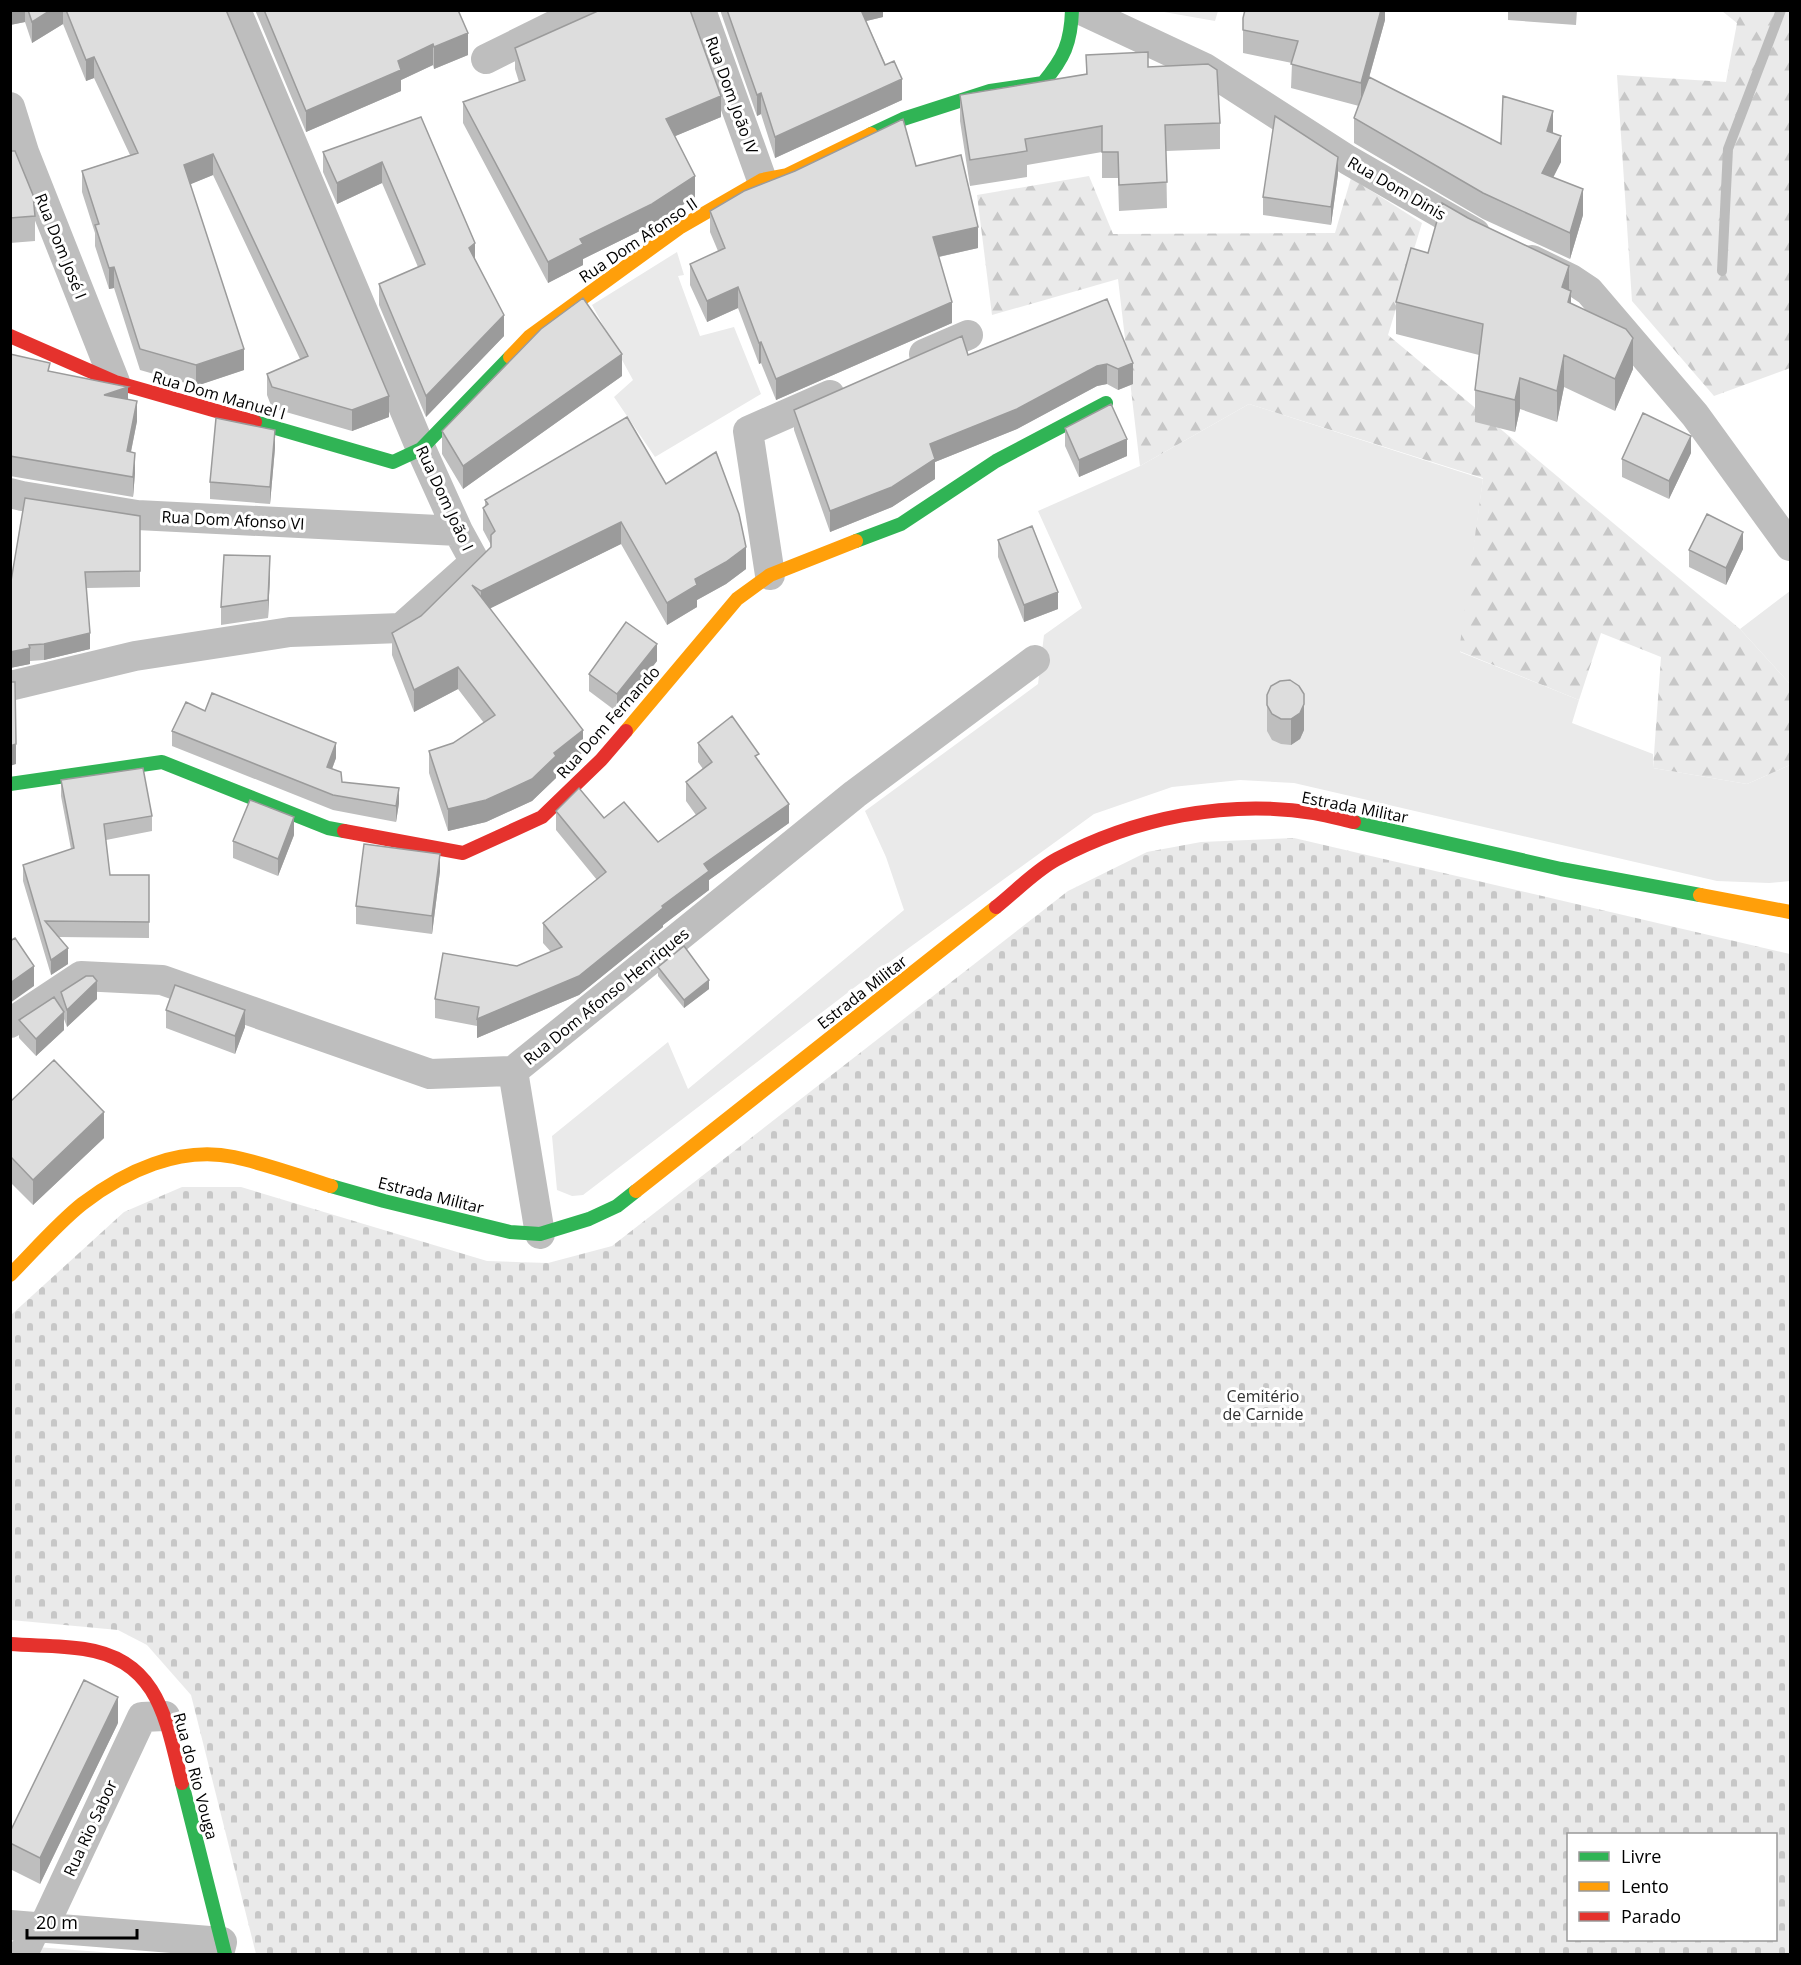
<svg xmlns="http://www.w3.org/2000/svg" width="1801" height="1965" viewBox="0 0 1801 1965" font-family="'Open Sans',sans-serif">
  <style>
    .green { fill: #eaeaea }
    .forest { fill: url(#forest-firs) }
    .cemetery { fill: url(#cemetery-stones); fill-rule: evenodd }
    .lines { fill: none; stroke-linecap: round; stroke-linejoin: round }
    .stream { stroke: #bcbcbc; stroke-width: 10 }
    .street { stroke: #bebebe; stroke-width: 30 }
    .fast { stroke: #30b455; stroke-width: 14 }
    .slow { stroke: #ff9f0a; stroke-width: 14 }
    .jam { stroke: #e5322d; stroke-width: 14 }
    .wall { fill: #bebebe }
    .shaded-wall { fill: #9b9b9b }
    .building { fill: #ddd; stroke: #9b9b9b; stroke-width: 1.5 }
    .labels { text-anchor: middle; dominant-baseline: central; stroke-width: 6; stroke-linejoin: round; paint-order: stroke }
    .street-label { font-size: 16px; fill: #000; stroke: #fff }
    .park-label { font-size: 16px; fill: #303030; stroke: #fff }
  </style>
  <defs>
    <pattern id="forest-firs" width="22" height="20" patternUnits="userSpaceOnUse" patternTransform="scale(1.5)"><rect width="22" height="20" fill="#eaeaea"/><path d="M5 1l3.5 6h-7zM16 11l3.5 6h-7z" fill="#c7c7c7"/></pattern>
    <pattern id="cemetery-stones" width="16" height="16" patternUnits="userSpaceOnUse" patternTransform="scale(1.5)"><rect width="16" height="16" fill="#eaeaea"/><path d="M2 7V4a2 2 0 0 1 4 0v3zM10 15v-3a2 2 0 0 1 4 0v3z" fill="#c7c7c7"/></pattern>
  </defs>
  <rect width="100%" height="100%" fill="#fff"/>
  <path class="green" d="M 1164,11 L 1164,10 L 1218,11 L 1215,21 L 1164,12 Z
    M 677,252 L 684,275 L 678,276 L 700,336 L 734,327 L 761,394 L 655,457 L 614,397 L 633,380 L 592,305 Z
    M 1249,404 L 1483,479 L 1460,652 L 1579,700 L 1572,723 L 1653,754 L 1653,768 L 1747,784 L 1790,765 L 1790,881 L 1769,883 L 1717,881 L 1294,783 L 1240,780 L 1172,787 L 1094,814 L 859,984 L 583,1195 L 572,1196 L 557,1190 L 552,1136 L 668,1042 L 688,1089 L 904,910 L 886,857 L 865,811 L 1038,684 L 1044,635 L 1082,608 L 1038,511 L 1140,466 Z
    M 1790,591 L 1790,684 L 1740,629 Z
    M 11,1945 L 126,1954 L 11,1954 Z"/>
  <path class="forest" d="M 1722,11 L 1790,11 L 1790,368 L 1714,396 L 1632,301 L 1617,75 L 1726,82 L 1737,23 Z
    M 1089,176 L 1113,234 L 1335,233 L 1351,178 L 1422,223 L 1388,335 L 1740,629 L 1790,684 L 1790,765 L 1747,784 L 1653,768 L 1661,657 L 1601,633 L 1579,700 L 1459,651 L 1483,478 L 1249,404 L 1140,466 L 1118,279 L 992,315 L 977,195 Z"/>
  <path class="cemetery" d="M 1294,838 L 1790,954 L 1790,1954 L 256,1954 L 191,1695 L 147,1645 L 118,1630 L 11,1620 L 11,1315 L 124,1212 L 182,1187 L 241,1187 L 487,1261 L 548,1263 L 612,1246 L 1068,891 L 1147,852 L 1201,842 ZM 1568,1834 L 1776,1834 L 1776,1940 L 1568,1940 Z"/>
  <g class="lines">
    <path class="stream" d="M 1722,271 L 1728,149 L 1781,10"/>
    <path class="street" d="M 701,10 L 762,180
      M 1081,10 L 1205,68 L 1348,160 L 1475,233
      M 486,59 L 585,10
      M 10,107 L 24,152 L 115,382
      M 1532,260 L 1571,279 L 1589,291 L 1695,415 L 1790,546
      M 924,354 L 968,335
      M 10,493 L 22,496 L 137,515 L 458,531
      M 770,575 L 748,431 L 830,395
      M 10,686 L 135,656 L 290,632 L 401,628 L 475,562 L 458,531 L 421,449 L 236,10
      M 10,1023 L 81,976 L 162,980 L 430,1074 L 513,1071 L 855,794 L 1035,660
      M 513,1071 L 540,1234
      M 10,1925 L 222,1942 L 219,1954
      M 23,1954 L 36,1927 L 45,1924 L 142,1717 L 165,1716"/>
    <path class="fast" d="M 871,134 L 903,119 L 990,91 L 1043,83 C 1064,58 1071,43 1072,10
      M 255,422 L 393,462 L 421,449 L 510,357
      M 856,541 L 901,524 L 996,461 L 1106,403
      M 10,784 L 162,762 L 328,828 L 344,831
      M 1354,822 L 1561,869 L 1700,895
      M 331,1186 L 384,1201 L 510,1232 L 540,1234 L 589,1219 L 617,1206 L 636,1191
      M 182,1783 L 225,1954"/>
    <path class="slow" d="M 510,357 L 529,337 L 679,228 L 762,180 L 787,175 L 871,134
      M 626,731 L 737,599 L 770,575 L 856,541
      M 1700,895 L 1790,912
      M 636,1191 L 996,907
      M 10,1275 C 33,1252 57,1224 82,1204 C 125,1171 179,1146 234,1157 C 267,1164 299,1176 331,1186"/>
    <path class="jam" d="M 10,336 L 115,382 L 255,422
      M 344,831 L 463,853 L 542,817 L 601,760 L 626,731
      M 996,907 C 1015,892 1036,870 1057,859 C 1134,818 1227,799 1314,813 C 1327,815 1341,819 1354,822
      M 10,1644 C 35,1646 60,1645 84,1649 C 159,1660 166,1720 182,1783"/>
  </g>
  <path class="wall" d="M 10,10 L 226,10 L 389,417 L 352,431 L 272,408 L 267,395 L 267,374 L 300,359 L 213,175 L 190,184 L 244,370 L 196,386 L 140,370 L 114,288 L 109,289 L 95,246 L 95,233 L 82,192 L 82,171 L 130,155 L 94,78 L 86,81 L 63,24 L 32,43 L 25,22 L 10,25 Z
    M 255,10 L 458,10 L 468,55 L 434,69 L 433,65 L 401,80 L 401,91 L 306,132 Z
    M 720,10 L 883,10 L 883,17 L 866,21 L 902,100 L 775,158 L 761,114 L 757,116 Z
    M 1385,10 L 1385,20 L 1369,78 L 1501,144 L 1553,133 L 1561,162 L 1553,178 L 1583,215 L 1570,259 L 1483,219 L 1354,143 L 1354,118 L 1359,106 L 1291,88 L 1292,63 L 1243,53 L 1243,18 Z
    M 1508,10 L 1577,10 L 1576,25 L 1508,20 Z
    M 515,48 L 721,117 L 675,136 L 695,197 L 652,225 L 583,259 L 583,265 L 548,283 L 463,123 L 463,102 L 519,82 L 515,69 Z
    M 1086,55 L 1148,67 L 1220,123 L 1220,149 L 1166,151 L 1167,208 L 1119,211 L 1118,178 L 1102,178 L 1102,152 L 1027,165 L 1027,177 L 970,186 L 960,121 L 960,95 L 1086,74 Z
    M 421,117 L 504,336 L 426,417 L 379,305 L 379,284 L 418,267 L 382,183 L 337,204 L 323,172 L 323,152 Z
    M 10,151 L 35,216 L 35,241 L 10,243 Z
    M 916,166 L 978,248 L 939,257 L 952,323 L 776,400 L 761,363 L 759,364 L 738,308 L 707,322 L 690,285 L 690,264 L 718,251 L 710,232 L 710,211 Z
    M 1338,174 L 1331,225 L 1263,215 L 1263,197 Z
    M 1428,253 L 1569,290 L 1571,303 L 1633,369 L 1615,411 L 1564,387 L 1557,422 L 1520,409 L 1515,432 L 1475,422 L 1475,390 L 1479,355 L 1396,334 L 1396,302 Z
    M 1107,299 L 1133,384 L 1118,390 L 1107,384 L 1097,386 L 1017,429 L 935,462 L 935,479 L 892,507 L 830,532 L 794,430 L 794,410 L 968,355 Z
    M 10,354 L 50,371 L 128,400 L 137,421 L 131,452 L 135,473 L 133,497 L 10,476 Z
    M 622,376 L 463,489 L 442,454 L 442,431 Z
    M 1065,428 L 1127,456 L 1079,477 L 1065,446 Z
    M 275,448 L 270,504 L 210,499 L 210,482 Z
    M 1691,453 L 1669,499 L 1622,477 L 1622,459 Z
    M 666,484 L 746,569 L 726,584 L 697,600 L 697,607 L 667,625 L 621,544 L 490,608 L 583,752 L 556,774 L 556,778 L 532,801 L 486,822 L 448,831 L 429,773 L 429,751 L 453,743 L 484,723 L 458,689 L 414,712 L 392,655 L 392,633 L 421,616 L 491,547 L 491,545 L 483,530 L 483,508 L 485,506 L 485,500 Z
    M 140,516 L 140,587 L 86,588 L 90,649 L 44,660 L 30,661 L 30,664 L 10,668 L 10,587 Z
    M 998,540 L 1058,609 L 1024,622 L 998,557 Z
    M 1743,549 L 1726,585 L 1689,567 L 1689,550 Z
    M 270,574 L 268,618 L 221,625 L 221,607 Z
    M 657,661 L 617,712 L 589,691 L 589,674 Z
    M 1267,695 L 1304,730 L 1300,739 L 1291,745 L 1281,744 L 1272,740 L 1267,731 Z
    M 205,711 L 336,758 L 332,769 L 342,782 L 399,803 L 396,822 L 333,810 L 172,746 L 172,731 Z
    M 698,743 L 759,760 L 789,823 L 709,880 L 709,890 L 663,925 L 663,927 L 579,995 L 477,1038 L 477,1026 L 435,1018 L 435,999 L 551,952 L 543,943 L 543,923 L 597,880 L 556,830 L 556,811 L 604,818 L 658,842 L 696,815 L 686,801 L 686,782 L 703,769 L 698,762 Z
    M 61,780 L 152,816 L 152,831 L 106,840 L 110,875 L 149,875 L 149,938 L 58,937 L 68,964 L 51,975 L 23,881 L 23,865 L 71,849 L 61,796 Z
    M 294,835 L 278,876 L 233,858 L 233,841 Z
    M 440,871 L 432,934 L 356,924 L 356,906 Z
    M 658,967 L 709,989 L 684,1008 L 658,976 Z
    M 61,992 L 97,999 L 67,1027 L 64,1019 L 64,1030 L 36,1056 L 19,1038 L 19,1020 L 61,1008 Z
    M 166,1010 L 245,1027 L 235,1054 L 166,1028 Z
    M 10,1102 L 104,1138 L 33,1205 L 10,1182 Z
    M 118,1723 L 40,1884 L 10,1869 L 10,1832 Z"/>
  <path class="shaded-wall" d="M 10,10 L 25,10 L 25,22 L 10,25 Z
    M 51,10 L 63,10 L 63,24 L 32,43 L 32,22 Z
    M 858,10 L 883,10 L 883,17 L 858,23 Z
    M 1381,10 L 1385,10 L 1385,20 L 1361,106 L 1361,83 Z
    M 468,33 L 468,55 L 434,69 L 434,47 Z
    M 433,44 L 433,65 L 401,80 L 401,91 L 306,132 L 306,111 L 398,61 Z
    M 94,57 L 94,78 L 86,81 L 86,60 Z
    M 902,79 L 902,100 L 775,158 L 775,137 Z
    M 761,93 L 761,114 L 757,116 L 757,95 Z
    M 721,96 L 721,117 L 666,140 L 666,119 Z
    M 1553,111 L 1553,137 L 1547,131 Z
    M 1561,136 L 1561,162 L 1542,199 L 1542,173 Z
    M 213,154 L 213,175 L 184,187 L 184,165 Z
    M 1338,157 L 1338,174 L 1331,225 L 1331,207 Z
    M 382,162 L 382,183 L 337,204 L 337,183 Z
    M 695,176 L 695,197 L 652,225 L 583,259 L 583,265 L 548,283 L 548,262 L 580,239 Z
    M 1583,189 L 1583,215 L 1570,259 L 1570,233 Z
    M 978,227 L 978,248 L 933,258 L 933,237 Z
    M 475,243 L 475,263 L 469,248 Z
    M 1569,266 L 1569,298 L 1562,287 Z
    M 114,267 L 114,288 L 109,289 L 109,268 Z
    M 738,287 L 738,308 L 707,322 L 707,301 Z
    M 1571,291 L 1571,323 L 1568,302 Z
    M 952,302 L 952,323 L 776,400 L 776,379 Z
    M 504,315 L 504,336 L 426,417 L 426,396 Z
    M 1633,338 L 1633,369 L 1615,411 L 1615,379 Z
    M 761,342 L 761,363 L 759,364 L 759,343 Z
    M 244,349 L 244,370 L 196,386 L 196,365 Z
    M 622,354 L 622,376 L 463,489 L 463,466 Z
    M 1564,355 L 1564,387 L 1557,422 L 1557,391 Z
    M 1133,363 L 1133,384 L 1118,390 L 1118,369 Z
    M 1107,364 L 1107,384 L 1097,386 L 1017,429 L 935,462 L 935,479 L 892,507 L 830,532 L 830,511 L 930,444 L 1097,366 Z
    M 1520,378 L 1520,409 L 1515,432 L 1515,400 Z
    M 128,387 L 128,407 L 104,395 Z
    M 389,396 L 389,417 L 352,431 L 352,410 Z
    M 137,401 L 137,421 L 127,471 L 127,451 Z
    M 275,430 L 275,448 L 270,504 L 270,487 Z
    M 1691,436 L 1691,453 L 1669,499 L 1669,481 Z
    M 1127,439 L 1127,456 L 1079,477 L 1079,460 Z
    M 135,453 L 135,473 L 133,497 L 133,477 Z
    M 621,522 L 621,544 L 481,613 L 481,591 Z
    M 1743,532 L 1743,549 L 1726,585 L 1726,568 Z
    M 746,547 L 746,569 L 726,584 L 697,600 L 697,607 L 667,625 L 667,603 L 695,579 Z
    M 270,556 L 270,574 L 268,618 L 268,600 Z
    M 1058,592 L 1058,609 L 1024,622 L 1024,605 Z
    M 90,633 L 90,649 L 44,660 L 44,644 Z
    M 657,644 L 657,661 L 617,712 L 617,694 Z
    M 30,648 L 30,664 L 10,668 L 10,652 Z
    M 458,667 L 458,689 L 414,712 L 414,690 Z
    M 1304,704 L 1304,730 L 1300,739 L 1291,745 L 1291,719 Z
    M 583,730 L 583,752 L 556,774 L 556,778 L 532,801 L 486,822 L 448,831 L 448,809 L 554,753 Z
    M 336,743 L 336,758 L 327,782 L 327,767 Z
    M 16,744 L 16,764 L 10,766 L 10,746 Z
    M 399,788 L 399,803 L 396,822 L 396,806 Z
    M 789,804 L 789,823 L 709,880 L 709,890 L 663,925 L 663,927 L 579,995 L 477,1038 L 477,1019 L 662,906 L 704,864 Z
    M 294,817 L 294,835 L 278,876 L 278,859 Z
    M 440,854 L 440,871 L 432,934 L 432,916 Z
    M 68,948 L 68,964 L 51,975 L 51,960 Z
    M 34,966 L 34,986 L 10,1003 L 10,983 Z
    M 709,980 L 709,989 L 684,1008 L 684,1000 Z
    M 97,981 L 97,999 L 67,1027 L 67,1010 Z
    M 245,1010 L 245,1027 L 235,1054 L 235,1036 Z
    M 64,1012 L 64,1030 L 36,1056 L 36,1039 Z
    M 104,1112 L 104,1138 L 33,1205 L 33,1180 Z
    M 118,1697 L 118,1723 L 40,1884 L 40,1858 Z"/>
  <path class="building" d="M 28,10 L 51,10 L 32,22 Z
    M 66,10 L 226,10 L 389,396 L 352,410 L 272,387 L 267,374 L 308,356 L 213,154 L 184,165 L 244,349 L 196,365 L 140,349 L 114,267 L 109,268 L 95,225 L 99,224 L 82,171 L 138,153 L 94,57 L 86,60 Z
    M 264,10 L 458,10 L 468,33 L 434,47 L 433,44 L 398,61 L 401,70 L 306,111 Z
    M 600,10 L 690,10 L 721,96 L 666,119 L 695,176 L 652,204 L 580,239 L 583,244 L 548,262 L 463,102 L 525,80 L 515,48 Z
    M 727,10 L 861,10 L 885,65 L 894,61 L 902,79 L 775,137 L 761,93 L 757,95 Z
    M 1245,10 L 1381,10 L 1361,83 L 1291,64 L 1298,41 L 1243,30 L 1243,18 Z
    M 1148,52 L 1148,67 L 1208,64 L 1217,70 L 1220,123 L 1165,125 L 1167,182 L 1119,185 L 1118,152 L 1102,152 L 1102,126 L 1025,139 L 1027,151 L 970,160 L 960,95 L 1087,74 L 1086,55 Z
    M 1369,77 L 1501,144 L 1503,96 L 1553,111 L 1547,131 L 1561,136 L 1542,173 L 1583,189 L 1570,233 L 1483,193 L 1354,118 Z
    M 1275,116 L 1338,157 L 1331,207 L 1263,197 Z
    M 421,117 L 475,243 L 469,248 L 504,315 L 426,396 L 379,284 L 425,264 L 382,162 L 337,183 L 323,152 Z
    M 903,119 L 916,166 L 961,155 L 978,227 L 933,237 L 952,302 L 776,379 L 761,342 L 759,343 L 738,287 L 707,301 L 690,264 L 725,248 L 710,211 L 744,191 L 795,171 Z
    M 10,151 L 15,151 L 33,195 L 35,216 L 10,218 Z
    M 1442,203 L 1468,218 L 1569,266 L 1562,287 L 1571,291 L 1568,302 L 1626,329 L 1633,338 L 1615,379 L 1564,355 L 1557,391 L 1520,378 L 1515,400 L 1475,390 L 1483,324 L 1396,302 L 1411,248 L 1428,253 Z
    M 583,298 L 622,354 L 463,466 L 442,431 L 541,329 Z
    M 1107,299 L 1133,363 L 1118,369 L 1107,364 L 1097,366 L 1017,409 L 930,444 L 935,459 L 892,487 L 830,511 L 794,410 L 962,336 L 968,355 Z
    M 10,354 L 50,363 L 48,371 L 128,387 L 104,395 L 137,401 L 127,451 L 135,453 L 133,477 L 10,456 Z
    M 1111,404 L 1127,439 L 1079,460 L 1065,428 Z
    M 1643,413 L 1691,436 L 1669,481 L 1622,459 Z
    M 627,417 L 666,484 L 716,452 L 739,514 L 746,547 L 726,562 L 695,579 L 697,585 L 667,603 L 621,522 L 481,591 L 472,585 L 583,730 L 554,753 L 556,756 L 532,779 L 486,800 L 448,809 L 429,751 L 453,743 L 495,715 L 458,667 L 414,690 L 392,633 L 421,616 L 491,547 L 491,535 L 495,531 L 483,508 L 488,504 L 485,500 Z
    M 216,418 L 275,430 L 270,487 L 210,482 Z
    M 25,498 L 140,516 L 140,571 L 85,572 L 90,633 L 44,644 L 29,645 L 30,648 L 10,652 L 10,587 Z
    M 1707,514 L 1743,532 L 1726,568 L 1689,550 Z
    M 1032,526 L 1058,592 L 1024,605 L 998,540 Z
    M 224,555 L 270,556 L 268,600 L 221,607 Z
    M 626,622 L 657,644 L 617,694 L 589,674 Z
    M 1290,680 L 1299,686 L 1304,694 L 1304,704 L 1300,713 L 1291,719 L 1281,719 L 1272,714 L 1267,705 L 1267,695 L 1271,686 L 1280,681 Z
    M 10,682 L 15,682 L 16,744 L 10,746 Z
    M 212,693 L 336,743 L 327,767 L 341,772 L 342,782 L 399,788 L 396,806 L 333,795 L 172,731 L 186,702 L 205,711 Z
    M 732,716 L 759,754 L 755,756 L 789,804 L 704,864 L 709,871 L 662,906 L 663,908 L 579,976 L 477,1019 L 479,1007 L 435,999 L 443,953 L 517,966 L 562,947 L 543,923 L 606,872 L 556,811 L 579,788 L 604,818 L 624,802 L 658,842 L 706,808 L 686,782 L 712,762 L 698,743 Z
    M 143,768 L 152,816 L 104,824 L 110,875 L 149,875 L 149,922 L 45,921 L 68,948 L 51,960 L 23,865 L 74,848 L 61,780 Z
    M 250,800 L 294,817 L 278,859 L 233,841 Z
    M 364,844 L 440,854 L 432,916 L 356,906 Z
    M 15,938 L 34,966 L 10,983 L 10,941 Z
    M 684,946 L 709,980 L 684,1000 L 658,967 Z
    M 86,976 L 93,976 L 97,981 L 67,1010 L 61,992 Z
    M 175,985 L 245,1010 L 235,1036 L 166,1010 Z
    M 54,997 L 64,1012 L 36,1039 L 19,1020 Z
    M 54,1060 L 104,1112 L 33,1180 L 10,1156 L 10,1102 Z
    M 84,1680 L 118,1697 L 40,1858 L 10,1843 L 10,1832 Z"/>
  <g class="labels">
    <g class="street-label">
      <text transform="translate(732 95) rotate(70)">Rua Dom João IV</text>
      <text transform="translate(1397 188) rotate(30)">Rua Dom Dinis</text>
      <text transform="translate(638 240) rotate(-34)">Rua Dom Afonso II</text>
      <text transform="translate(61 246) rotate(68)">Rua Dom José I</text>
      <text transform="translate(219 395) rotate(16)">Rua Dom Manuel I</text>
      <text transform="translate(445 498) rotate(65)">Rua Dom João I</text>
      <text transform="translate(233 520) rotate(3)">Rua Dom Afonso VI</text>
      <text transform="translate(608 722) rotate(-48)">Rua Dom Fernando</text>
      <text transform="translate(1355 807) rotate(11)">Estrada Militar</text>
      <text transform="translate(862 992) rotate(-38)">Estrada Militar</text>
      <text transform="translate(606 996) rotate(-39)">Rua Dom Afonso Henriques</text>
      <text transform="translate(431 1195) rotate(14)">Estrada Militar</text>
      <text transform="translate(196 1776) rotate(75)">Rua do Rio Vouga</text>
      <text transform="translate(90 1828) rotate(-65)">Rua Rio Sabor</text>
    </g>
    <g class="park-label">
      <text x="1263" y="1396">Cemitério<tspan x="1263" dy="18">de Carnide</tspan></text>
    </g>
  </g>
  <rect width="1801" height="1965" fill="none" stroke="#000000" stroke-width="24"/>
  <rect x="1567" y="1833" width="210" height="108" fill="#ffffff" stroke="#999999" stroke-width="1.5"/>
  <rect x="1579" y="1852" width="30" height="9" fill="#30b455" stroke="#999999" stroke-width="1.5"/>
  <text x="1621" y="1863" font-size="18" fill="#000000">Livre</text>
  <rect x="1579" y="1882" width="30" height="9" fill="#ff9f0a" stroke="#999999" stroke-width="1.5"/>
  <text x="1621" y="1893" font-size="18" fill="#000000">Lento</text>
  <rect x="1579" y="1912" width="30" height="9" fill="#e5322d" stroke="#999999" stroke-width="1.5"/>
  <text x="1621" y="1923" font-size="18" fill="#000000">Parado</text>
  <path d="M27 1929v9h110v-9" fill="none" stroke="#000000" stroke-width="3"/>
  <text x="36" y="1929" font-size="18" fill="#000000" stroke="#ffffff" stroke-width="4.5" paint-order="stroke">20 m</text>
</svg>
